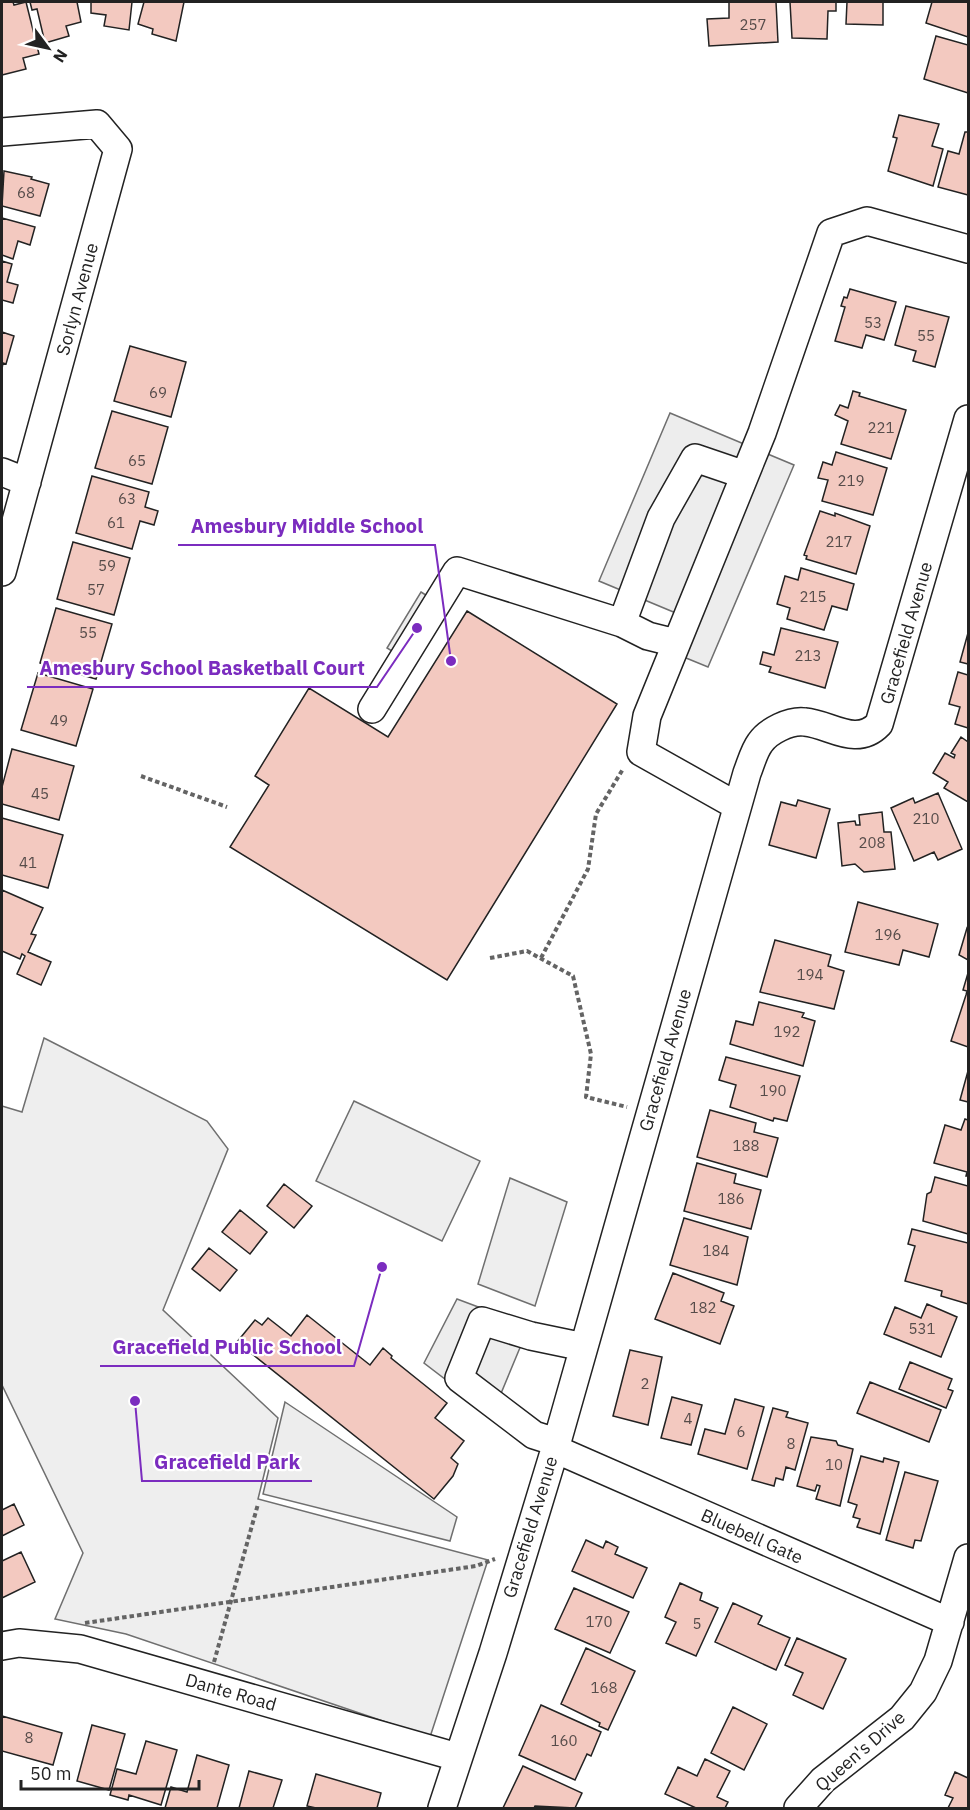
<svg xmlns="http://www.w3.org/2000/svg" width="970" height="1810" viewBox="0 0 970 1810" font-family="'IBM Plex Sans',sans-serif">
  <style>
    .green { fill: #eee; stroke: #6f6f6f; stroke-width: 1.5 }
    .parking { fill: #ededed; stroke: #6f6f6f; stroke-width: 1.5 }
    .building { fill: #f3c9c0; stroke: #222; stroke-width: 1.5 }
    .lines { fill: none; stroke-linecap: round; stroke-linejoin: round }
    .minor-casing { stroke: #222; stroke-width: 30 }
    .path { stroke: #646464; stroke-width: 4; stroke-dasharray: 4.5 3; stroke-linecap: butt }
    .minor { stroke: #fff; stroke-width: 27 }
    .labels { text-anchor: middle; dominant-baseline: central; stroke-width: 4.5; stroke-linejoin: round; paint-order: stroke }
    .number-label { font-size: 15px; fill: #564c4a }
    .street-label { font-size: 18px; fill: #222; stroke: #fff }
    .leader { fill: none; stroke: #7b2cbf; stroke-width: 2 }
    .callout-dot { fill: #7b2cbf; stroke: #fff; stroke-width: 2 }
    .callout-label { font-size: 20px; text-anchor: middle; font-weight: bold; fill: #7b2cbf; stroke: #fff; stroke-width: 4.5; stroke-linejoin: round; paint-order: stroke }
  </style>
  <rect width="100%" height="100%" fill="#fff"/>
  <path class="green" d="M 421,592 L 448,609 L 413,664 L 387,648 Z
    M 44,1038 L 207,1121 L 228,1149 L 163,1310 L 278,1418 L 258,1499 L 488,1560 L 430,1737 L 126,1634 L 55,1619 L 83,1553 L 2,1385 L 2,1106 L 22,1112 Z
    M 354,1101 L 480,1161 L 442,1241 L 316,1181 Z
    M 510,1178 L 567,1202 L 535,1306 L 478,1284 Z"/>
  <path class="parking" d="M 670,413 L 794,465 L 708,667 L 669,651 L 683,616 L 599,581 Z
    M 457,1299 L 529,1326 L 492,1415 L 424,1363 Z
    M 285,1402 L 457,1517 L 450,1541 L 263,1494 Z"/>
  <path class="building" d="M 2,2 L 13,2 L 14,5 L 26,2 L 39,54 L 23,58 L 26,69 L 2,75 Z
    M 30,2 L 77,2 L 81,22 L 66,26 L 69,36 L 45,43 L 37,9 L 32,10 Z
    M 91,2 L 132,2 L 129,30 L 104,26 L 106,15 L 91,13 Z
    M 144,2 L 184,2 L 176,41 L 152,34 L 153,29 L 138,24 Z
    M 729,2 L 776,2 L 778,42 L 709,46 L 707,19 L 729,18 Z
    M 790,2 L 836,2 L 836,11 L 828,11 L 827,39 L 792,38 Z
    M 847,2 L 883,2 L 883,25 L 846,24 Z
    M 932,2 L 968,2 L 968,37 L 926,23 Z
    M 936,36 L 968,45 L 968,93 L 924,79 Z
    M 899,115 L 939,124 L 932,146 L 943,149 L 933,186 L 888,171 L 897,138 L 893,137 Z
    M 965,132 L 968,132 L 968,195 L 938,187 L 948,151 L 959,154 Z
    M 4,171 L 32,177 L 31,179 L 49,184 L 40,216 L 2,206 Z
    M 2,218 L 35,227 L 30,245 L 18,241 L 13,259 L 2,255 Z
    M 2,261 L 12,264 L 7,282 L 18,285 L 13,303 L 2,300 Z
    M 850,289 L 896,302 L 884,340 L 866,335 L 862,348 L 835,341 L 845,307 L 841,306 L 844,297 L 847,298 Z
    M 906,306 L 949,317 L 935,367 L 913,361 L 916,351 L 895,345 Z
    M 2,332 L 14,336 L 6,364 L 3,363 L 2,369 Z
    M 130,346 L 186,362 L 171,417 L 114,401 Z
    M 853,391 L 860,393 L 859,396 L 906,410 L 891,459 L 841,444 L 848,421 L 835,415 L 840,405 L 848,408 Z
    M 112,411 L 168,427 L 152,484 L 95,468 Z
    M 836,452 L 887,468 L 873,515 L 822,501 L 828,480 L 818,478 L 823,462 L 832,465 Z
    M 92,476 L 149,492 L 145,507 L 158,511 L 154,525 L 140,521 L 132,549 L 76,533 Z
    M 820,511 L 835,516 L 835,513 L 870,526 L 856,574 L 806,559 L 807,556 L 804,555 Z
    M 73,542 L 130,558 L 114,615 L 57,599 Z
    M 801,568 L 854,584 L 847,610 L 832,606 L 824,630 L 787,619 L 790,608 L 777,604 L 785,576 L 798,580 Z
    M 56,608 L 112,624 L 96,679 L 40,663 Z
    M 467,611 L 617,704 L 447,980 L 230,847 L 269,785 L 255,776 L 309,688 L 388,737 Z
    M 781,628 L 838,642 L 825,688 L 769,672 L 771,667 L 760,664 L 763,652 L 774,655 Z
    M 968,633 L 968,664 L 960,662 Z
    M 958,672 L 968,675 L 968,728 L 955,724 L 960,707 L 949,704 Z
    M 38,673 L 93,689 L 76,746 L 21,730 Z
    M 961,737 L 968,742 L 968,802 L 944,788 L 948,782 L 933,773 L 945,753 L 954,758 L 955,755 L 951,753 Z
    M 12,749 L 74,766 L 59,820 L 2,804 L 2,787 Z
    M 938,793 L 962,849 L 938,860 L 934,852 L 914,861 L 891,808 L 913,798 L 915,803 Z
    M 798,800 L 830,809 L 816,858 L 769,845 L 781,802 L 796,806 Z
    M 882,812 L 884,832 L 891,832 L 895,869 L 864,872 L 855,864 L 842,866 L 838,823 L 855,821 L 856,825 L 860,825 L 859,815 Z
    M 2,818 L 63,835 L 48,888 L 2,875 Z
    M 2,890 L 43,908 L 31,934 L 36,935 L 28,952 L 51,962 L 41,985 L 17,974 L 25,956 L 22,954 L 20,959 L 2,951 Z
    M 858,902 L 938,924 L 929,957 L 903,950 L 899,965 L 845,952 Z
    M 967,928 L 968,929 L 968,960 L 959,955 Z
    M 775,940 L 831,955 L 828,966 L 844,971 L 834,1009 L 760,992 Z
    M 968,973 L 968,1047 L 951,1041 L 966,995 L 967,991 L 963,990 Z
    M 759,1002 L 804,1013 L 802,1017 L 815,1021 L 803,1066 L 730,1044 L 736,1021 L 753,1025 Z
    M 726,1057 L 800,1076 L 787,1121 L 774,1118 L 773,1121 L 730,1107 L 736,1085 L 719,1080 Z
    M 968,1071 L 968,1102 L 960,1100 Z
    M 710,1110 L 756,1123 L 754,1132 L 778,1138 L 767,1177 L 697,1157 Z
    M 965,1119 L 968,1120 L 968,1176 L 966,1176 L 967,1172 L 934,1163 L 945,1125 L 961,1130 Z
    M 697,1163 L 736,1174 L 734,1183 L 761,1190 L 751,1229 L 684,1211 Z
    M 935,1177 L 968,1186 L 968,1234 L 923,1221 L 927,1194 L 931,1192 Z
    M 284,1184 L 312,1206 L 294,1228 L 267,1206 Z
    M 240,1210 L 267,1232 L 250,1254 L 222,1232 Z
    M 684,1218 L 748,1237 L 737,1285 L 670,1265 Z
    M 912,1229 L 968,1243 L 968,1304 L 941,1296 L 942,1291 L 905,1281 L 915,1246 L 908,1244 Z
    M 209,1248 L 237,1270 L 220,1291 L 192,1269 Z
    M 673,1273 L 724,1293 L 721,1301 L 734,1306 L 720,1344 L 655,1319 Z
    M 927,1304 L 957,1317 L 941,1357 L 884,1334 L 895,1307 L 921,1318 Z
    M 307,1315 L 370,1365 L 383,1348 L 392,1356 L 391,1358 L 447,1403 L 435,1418 L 464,1441 L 451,1458 L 458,1464 L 453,1476 L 434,1499 L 237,1342 L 255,1320 L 262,1325 L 268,1318 L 291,1336 Z
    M 630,1350 L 662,1357 L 648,1425 L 613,1416 Z
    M 910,1362 L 952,1379 L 948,1389 L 953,1391 L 946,1408 L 899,1389 Z
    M 870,1382 L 941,1410 L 929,1442 L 857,1413 Z
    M 672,1397 L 702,1405 L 691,1445 L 661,1438 Z
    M 735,1399 L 764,1407 L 747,1469 L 698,1454 L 705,1429 L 725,1434 Z
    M 773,1408 L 788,1412 L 786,1417 L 808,1423 L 795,1470 L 786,1467 L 783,1480 L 776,1478 L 774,1486 L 752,1480 Z
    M 811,1437 L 836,1441 L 838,1445 L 853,1449 L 840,1506 L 816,1499 L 820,1486 L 817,1485 L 815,1491 L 797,1486 Z
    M 861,1456 L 883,1462 L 884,1458 L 899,1462 L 880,1534 L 857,1527 L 860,1519 L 853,1517 L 857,1505 L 848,1502 Z
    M 905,1472 L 938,1481 L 921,1541 L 915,1540 L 913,1548 L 886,1540 Z
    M 14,1504 L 24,1525 L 2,1536 L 2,1510 Z
    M 586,1540 L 603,1548 L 606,1541 L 618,1547 L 615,1554 L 647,1568 L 633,1598 L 572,1571 Z
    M 21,1552 L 35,1582 L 2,1598 L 2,1561 Z
    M 680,1583 L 702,1593 L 700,1600 L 718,1608 L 696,1656 L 666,1643 L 676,1622 L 665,1617 Z
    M 574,1588 L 629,1612 L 610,1653 L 555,1629 Z
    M 733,1603 L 762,1616 L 758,1624 L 790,1638 L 776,1670 L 715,1642 Z
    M 797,1638 L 846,1659 L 823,1709 L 793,1695 L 803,1673 L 785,1665 Z
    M 586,1648 L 635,1671 L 608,1730 L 599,1726 L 600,1723 L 561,1704 Z
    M 541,1705 L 601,1732 L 591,1756 L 587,1754 L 575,1780 L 519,1755 Z
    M 733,1707 L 767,1724 L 744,1770 L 711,1753 Z
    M 2,1716 L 62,1733 L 53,1765 L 2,1751 Z
    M 92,1725 L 125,1734 L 109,1790 L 77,1781 Z
    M 146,1741 L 177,1750 L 161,1805 L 129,1795 L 128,1800 L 110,1795 L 117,1769 L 136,1774 Z
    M 197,1755 L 229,1765 L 217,1808 L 165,1808 L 171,1787 L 187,1792 Z
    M 705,1759 L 730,1771 L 717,1797 L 728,1802 L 725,1808 L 696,1808 L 665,1794 L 678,1767 L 697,1776 Z
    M 523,1766 L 582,1793 L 575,1808 L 535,1806 L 534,1808 L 503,1808 Z
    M 249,1771 L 282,1780 L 273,1808 L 239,1808 Z
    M 955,1772 L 968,1778 L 968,1808 L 948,1808 L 953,1798 L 945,1795 Z
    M 316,1774 L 381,1793 L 377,1808 L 316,1808 L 307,1806 Z"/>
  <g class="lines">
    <defs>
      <path id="minor" d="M 2,132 L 97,124 L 118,149 L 2,572
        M 2,472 L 27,482
        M 676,643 L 648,636 L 622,623 L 661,518 L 695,458 L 745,475
        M 372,709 L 457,571 L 622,623
        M 737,806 L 641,752 L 647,716 L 762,433 L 831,233 L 867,221 L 968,249
        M 556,1442 L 534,1435 L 459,1378 L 482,1321 L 531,1336 L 584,1347
        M 555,1449 L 950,1622
        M 2,1646 L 19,1643 L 80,1649 L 457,1757
        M 442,1808 L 493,1653 L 555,1449 L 747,773 C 751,763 754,751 760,743 C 768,731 790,720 805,722 C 830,724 856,748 879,724 L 968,419
        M 798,1808 L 823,1780 L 902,1718 L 923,1692 L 938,1661 L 968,1558"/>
    </defs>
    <use href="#minor" class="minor-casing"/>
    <path class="path" d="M 141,776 L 227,807
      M 490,958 L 527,951 L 573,976 L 591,1054 L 586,1097 L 627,1107
      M 541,958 L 588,869 L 596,814 L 623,769
      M 85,1623 L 476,1566 L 495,1559
      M 214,1662 L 258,1504"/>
    <use href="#minor" class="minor"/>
  </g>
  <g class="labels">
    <g class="number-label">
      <text x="753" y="24">257</text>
      <text x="26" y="192">68</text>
      <text x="873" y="322">53</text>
      <text x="926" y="335">55</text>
      <text x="158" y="392">69</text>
      <text x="881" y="427">221</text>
      <text x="137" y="460">65</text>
      <text x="851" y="480">219</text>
      <text x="127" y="498">63</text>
      <text x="116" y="522">61</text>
      <text x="839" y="541">217</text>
      <text x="107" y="565">59</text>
      <text x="96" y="589">57</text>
      <text x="813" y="596">215</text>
      <text x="88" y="632">55</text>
      <text x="808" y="655">213</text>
      <text x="59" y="720">49</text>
      <text x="40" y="793">45</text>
      <text x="926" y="818">210</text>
      <text x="872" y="842">208</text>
      <text x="28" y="862">41</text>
      <text x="888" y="934">196</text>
      <text x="810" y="974">194</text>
      <text x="787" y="1031">192</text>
      <text x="773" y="1090">190</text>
      <text x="746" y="1145">188</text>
      <text x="731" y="1198">186</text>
      <text x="716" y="1250">184</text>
      <text x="703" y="1307">182</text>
      <text x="922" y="1328">531</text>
      <text x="645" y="1383">2</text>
      <text x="688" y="1418">4</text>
      <text x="741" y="1431">6</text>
      <text x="791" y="1443">8</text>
      <text x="834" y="1464">10</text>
      <text x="599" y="1621">170</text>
      <text x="697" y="1623">5</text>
      <text x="604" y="1687">168</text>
      <text x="29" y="1737">8</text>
      <text x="564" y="1740">160</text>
    </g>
    <g class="street-label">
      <text transform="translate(77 299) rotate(-75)">Sorlyn Avenue</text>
      <text transform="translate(906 633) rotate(-74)">Gracefield Avenue</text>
      <text transform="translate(665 1060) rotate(-74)">Gracefield Avenue</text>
      <text transform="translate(530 1527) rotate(-73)">Gracefield Avenue</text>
      <text transform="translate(752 1536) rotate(24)">Bluebell Gate</text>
      <text transform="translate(231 1692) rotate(16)">Dante Road</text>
      <text transform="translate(860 1751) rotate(-41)">Queen's Drive</text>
    </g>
  </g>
  <path class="leader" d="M451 661L435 545H178M417 628L377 687H27M382 1267L354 1366H100M135 1401L142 1481H312"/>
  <g class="callout-dot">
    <circle cx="451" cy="661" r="6"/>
    <circle cx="417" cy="628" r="6"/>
    <circle cx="382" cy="1267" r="6"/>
    <circle cx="135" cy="1401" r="6"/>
  </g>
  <g class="callout-label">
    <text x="307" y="533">Amesbury Middle School</text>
    <text x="202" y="675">Amesbury School Basketball Court</text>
    <text x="227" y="1354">Gracefield Public School</text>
    <text x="227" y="1469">Gracefield Park</text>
  </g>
  <rect width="970" height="1810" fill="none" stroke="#222222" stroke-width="6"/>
  <g transform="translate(48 48) rotate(123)" stroke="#ffffff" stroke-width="4.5" paint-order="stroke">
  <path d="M0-4.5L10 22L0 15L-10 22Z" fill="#222222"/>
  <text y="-9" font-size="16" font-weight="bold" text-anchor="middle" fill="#222222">N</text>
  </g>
  <path d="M21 1780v9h178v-9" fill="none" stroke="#222222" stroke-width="3"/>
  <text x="30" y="1780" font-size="18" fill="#222222" stroke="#ffffff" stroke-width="4.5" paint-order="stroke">50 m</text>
</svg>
